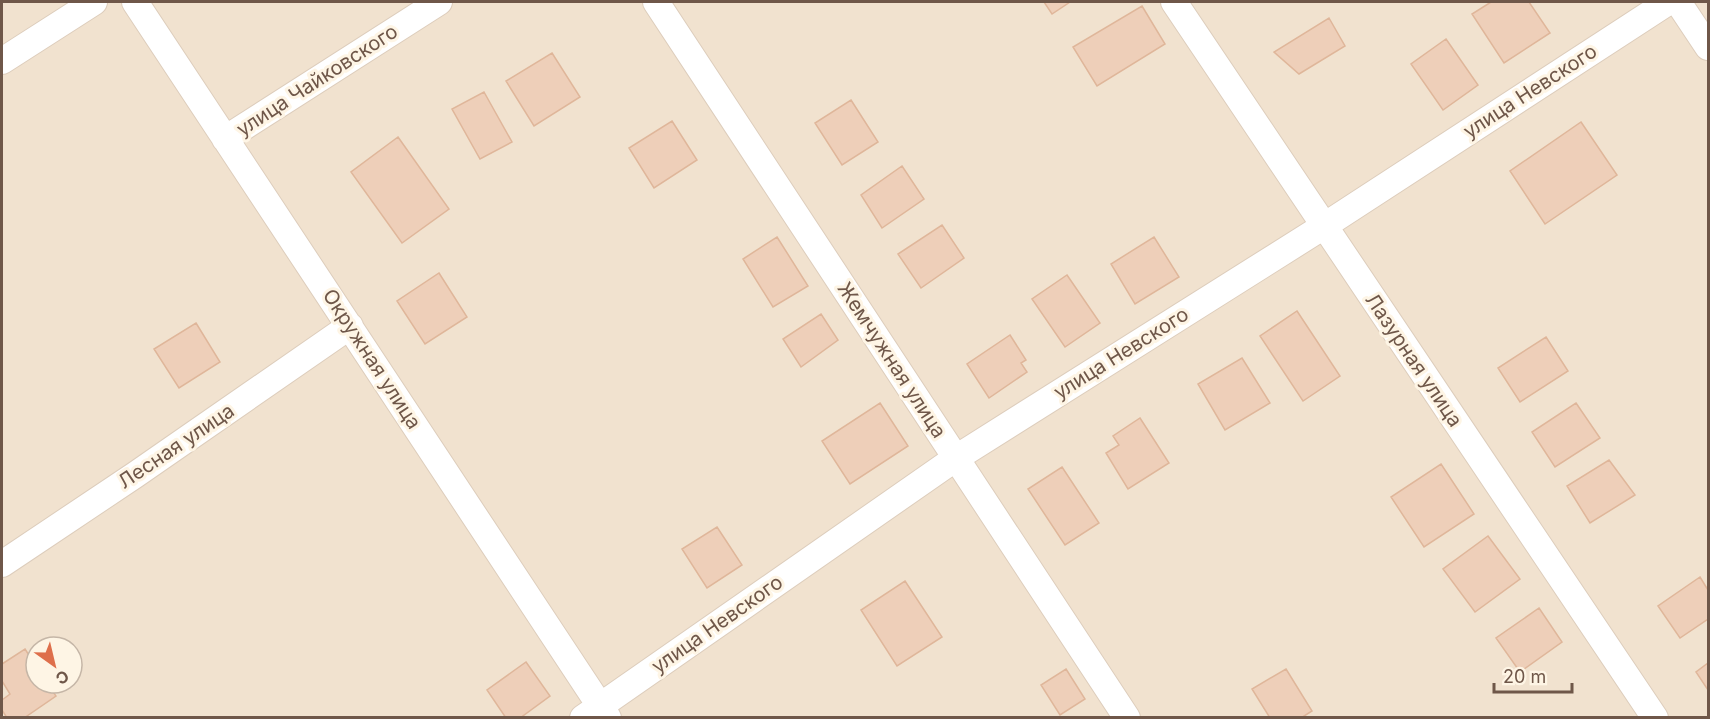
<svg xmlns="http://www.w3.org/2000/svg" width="1710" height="719" viewBox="0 0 1710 719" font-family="Inter,sans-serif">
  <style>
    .residential { fill: #f1e2cf; fill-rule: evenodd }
    .building { fill: #eecfb9; stroke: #dfb69a; stroke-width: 1.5 }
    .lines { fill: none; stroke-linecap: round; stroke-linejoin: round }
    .minor-casing { stroke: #ddcdbc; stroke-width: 28 }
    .minor { stroke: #fff; stroke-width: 26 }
    .labels { text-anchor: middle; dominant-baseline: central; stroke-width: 6; stroke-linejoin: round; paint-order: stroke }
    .street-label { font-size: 20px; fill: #6f5749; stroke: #fef5e5 }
  </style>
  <rect width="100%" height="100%" fill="#faf0e0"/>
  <path class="residential" d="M 2,2 L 1708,2 L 1708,717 L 2,717 ZM 36,647 L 72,647 L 72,683 L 36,683 Z"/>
  <path class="building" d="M 1044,2 L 1070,2 L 1052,14 Z
    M 1491,2 L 1529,2 L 1550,33 L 1504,63 L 1472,14 Z
    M 1142,6 L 1165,44 L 1097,86 L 1073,47 Z
    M 1329,18 L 1345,46 L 1299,74 L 1274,52 Z
    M 1446,39 L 1478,85 L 1443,110 L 1411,64 Z
    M 552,53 L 580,97 L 534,126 L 506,81 Z
    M 484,92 L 512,142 L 480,159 L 452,109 Z
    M 851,100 L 878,142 L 842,165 L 815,123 Z
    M 672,121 L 697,160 L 654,188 L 629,148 Z
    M 1581,122 L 1617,175 L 1545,224 L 1510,171 Z
    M 398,137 L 449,209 L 402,243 L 351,172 Z
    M 902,166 L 924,199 L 882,228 L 861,195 Z
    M 942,225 L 964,258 L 921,288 L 898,254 Z
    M 777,237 L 808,286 L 773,307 L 743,259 Z
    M 1154,237 L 1179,277 L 1135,304 L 1111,264 Z
    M 439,273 L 467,317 L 425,344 L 397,301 Z
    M 1067,275 L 1100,323 L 1065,347 L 1032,299 Z
    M 1297,311 L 1340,376 L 1303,401 L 1260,336 Z
    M 821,314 L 838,340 L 801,367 L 783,339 Z
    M 196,323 L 220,362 L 179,388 L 154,349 Z
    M 1010,335 L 1026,360 L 1021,363 L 1027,372 L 989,398 L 967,364 Z
    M 1546,337 L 1568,371 L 1520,402 L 1498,368 Z
    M 1242,358 L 1270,403 L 1225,430 L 1198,384 Z
    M 880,403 L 908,446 L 850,484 L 822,441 Z
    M 1576,403 L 1600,438 L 1555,467 L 1532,432 Z
    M 1140,418 L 1169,463 L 1128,489 L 1106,453 L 1119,445 L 1113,436 Z
    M 1609,460 L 1635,495 L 1590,523 L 1567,486 Z
    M 1441,464 L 1474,514 L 1424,547 L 1391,497 Z
    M 1062,467 L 1099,523 L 1065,545 L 1028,489 Z
    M 717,527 L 742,565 L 707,588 L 682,549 Z
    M 1488,536 L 1520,579 L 1475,612 L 1443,569 Z
    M 1700,577 L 1708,590 L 1708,619 L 1680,638 L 1658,606 Z
    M 905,581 L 942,637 L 897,666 L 861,610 Z
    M 1539,608 L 1562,642 L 1520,672 L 1496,638 Z
    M 25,649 L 36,666 L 36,683 L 47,683 L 56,696 L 24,718 L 7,718 L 2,710 L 2,700 L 10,694 L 2,681 L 2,664 Z
    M 526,662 L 550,696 L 520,718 L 506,718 L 487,690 Z
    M 1708,663 L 1708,690 L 1696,672 Z
    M 1066,669 L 1085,699 L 1060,715 L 1041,685 Z
    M 1286,669 L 1312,711 L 1301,718 L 1270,718 L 1252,689 Z"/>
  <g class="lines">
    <defs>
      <path id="minor" d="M 135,2 L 608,718
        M 656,2 L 1127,718
        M 1174,2 L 1655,718
        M 1678,2 L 1708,47
        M 2,61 L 94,2
        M 225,139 L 439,2
        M 2,564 L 135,475 L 350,326
        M 583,718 L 956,458 L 1324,226 L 1668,2"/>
    </defs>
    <use href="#minor" class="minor-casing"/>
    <use href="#minor" class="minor"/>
  </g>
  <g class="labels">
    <g class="street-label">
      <text transform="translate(317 80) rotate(-33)">улица Чайковского</text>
      <text transform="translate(1530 91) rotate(-33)">улица Невского</text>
      <text transform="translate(1121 353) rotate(-32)">улица Невского</text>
      <text transform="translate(372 359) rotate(57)">Окружная улица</text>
      <text transform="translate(892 360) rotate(57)">Жемчужная улица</text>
      <text transform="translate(1414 360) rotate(56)">Лазурная улица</text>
      <text transform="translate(176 446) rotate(-34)">Лесная улица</text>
      <text transform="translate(717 624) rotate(-35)">улица Невского</text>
    </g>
  </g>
  <rect width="1710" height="719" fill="none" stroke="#6f5749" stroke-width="6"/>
  <g transform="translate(54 665) rotate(146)"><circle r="28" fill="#fef5e5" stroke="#c5b6a7" stroke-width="1.5"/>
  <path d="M0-4.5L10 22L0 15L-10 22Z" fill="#de6f4b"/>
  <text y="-9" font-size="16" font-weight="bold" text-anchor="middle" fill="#6f5749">С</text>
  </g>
  <path d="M1494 683v9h78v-9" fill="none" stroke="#6f5749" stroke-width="3"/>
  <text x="1503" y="683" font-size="18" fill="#6f5749" stroke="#fef5e5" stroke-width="4.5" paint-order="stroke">20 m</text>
</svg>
